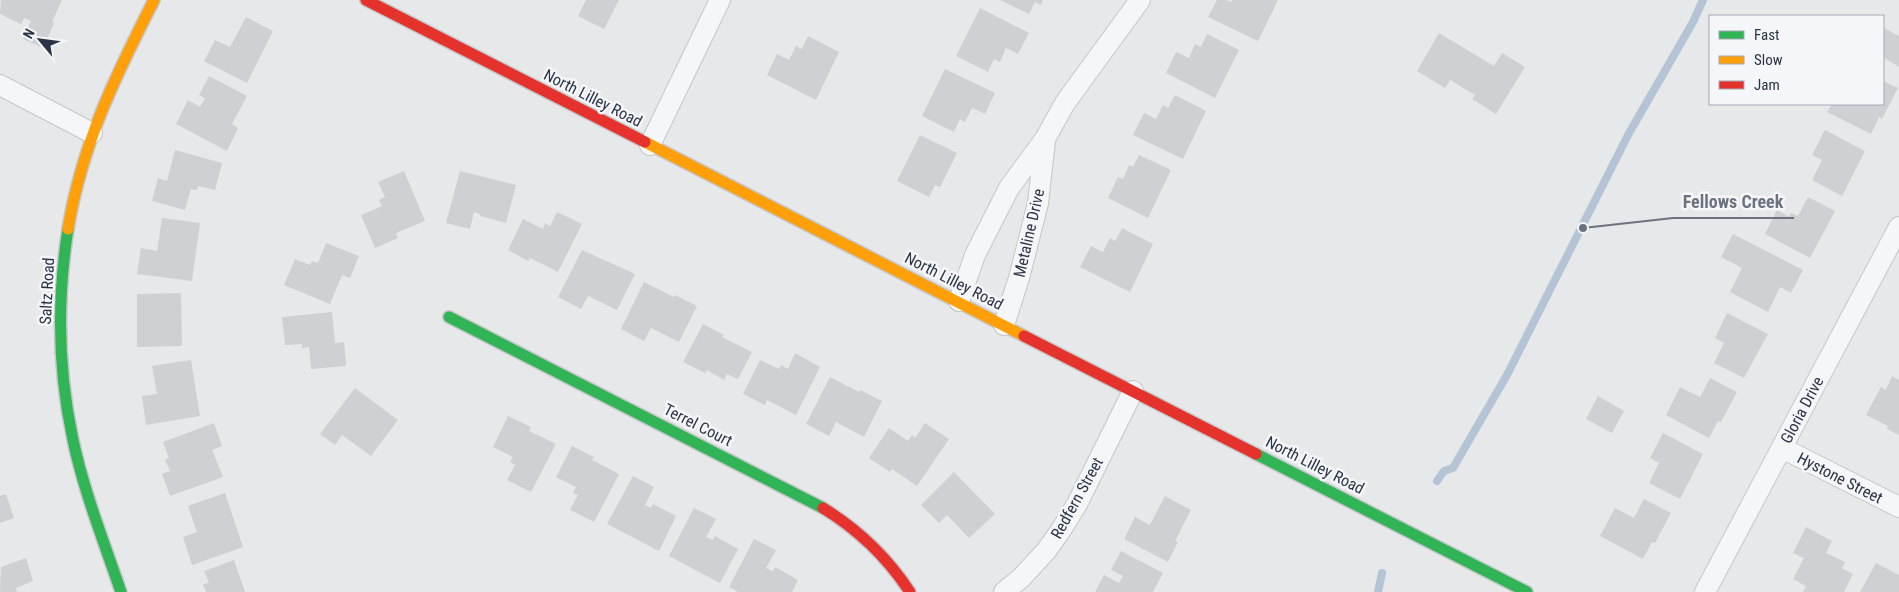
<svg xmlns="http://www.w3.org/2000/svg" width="1899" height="592" viewBox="0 0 1899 592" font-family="'Roboto Condensed',sans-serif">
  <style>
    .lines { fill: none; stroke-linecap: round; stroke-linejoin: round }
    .stream { stroke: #b4c4d5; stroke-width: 8 }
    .building { fill: #ced0d3 }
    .street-casing { stroke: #c4c6c8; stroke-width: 22 }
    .fast-casing { stroke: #c4c6c8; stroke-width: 14 }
    .slow-casing { stroke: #c4c6c8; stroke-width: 14 }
    .jam-casing { stroke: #c4c6c8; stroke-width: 14 }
    .street { stroke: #f5f6f7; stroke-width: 20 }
    .fast { stroke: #30b455; stroke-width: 11 }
    .slow { stroke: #ff9f0a; stroke-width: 11 }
    .jam { stroke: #e5322d; stroke-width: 11 }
    .labels { text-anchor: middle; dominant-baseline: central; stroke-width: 5; stroke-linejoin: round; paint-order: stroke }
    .street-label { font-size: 16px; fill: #2b3445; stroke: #f4f6f9 }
    .leader { fill: none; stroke: #6c737f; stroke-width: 2 }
    .callout-dot { fill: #6c737f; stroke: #f4f6f9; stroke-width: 2 }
    .callout-label { font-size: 18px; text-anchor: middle; font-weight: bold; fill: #6c737f; stroke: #f4f6f9; stroke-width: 5; stroke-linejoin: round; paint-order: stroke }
  </style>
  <rect width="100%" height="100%" fill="#e6e8ea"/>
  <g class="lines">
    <path class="stream" d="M 1437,481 L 1444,471 L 1453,468 L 1507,375 L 1628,135 L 1693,22 L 1703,0
      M 1378,592 L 1382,573"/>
  </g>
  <path class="building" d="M 1,0 L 62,0 L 52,22 L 54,23 L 43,48 L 23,39 L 31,21 L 24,18 L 21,24 L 0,14 Z
    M 586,0 L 619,0 L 604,29 L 578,16 Z
    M 1000,0 L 1043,0 L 1041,5 L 1035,2 L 1029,14 Z
    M 1217,0 L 1227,0 L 1231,2 L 1232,0 L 1278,0 L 1258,41 L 1208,17 Z
    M 980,8 L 1029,33 L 1018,54 L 1006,48 L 1000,62 L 994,59 L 988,72 L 956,56 Z
    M 246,17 L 273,31 L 247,83 L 204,61 L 215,40 L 230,47 Z
    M 1884,28 L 1899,36 L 1899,67 L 1883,57 L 1883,31 Z
    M 1439,33 L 1494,66 L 1502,53 L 1525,67 L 1496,114 L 1472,99 L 1475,95 L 1450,80 L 1445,88 L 1417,71 Z
    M 1207,34 L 1239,50 L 1215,98 L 1166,73 L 1176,52 L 1189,58 L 1195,44 L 1201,47 Z
    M 808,36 L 839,52 L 816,100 L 767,75 L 777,54 L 789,60 L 796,46 L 802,49 Z
    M 945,69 L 995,93 L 985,114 L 972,108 L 965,122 L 960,119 L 954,132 L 922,116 Z
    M 209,76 L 247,96 L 232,124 L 238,128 L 227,151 L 176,124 L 188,100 L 200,107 L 205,98 L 199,95 Z
    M 1883,81 L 1898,88 L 1882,119 L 1879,117 L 1871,134 L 1827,112 L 1832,104 L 1883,104 Z
    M 1175,95 L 1206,111 L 1183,159 L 1133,135 L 1144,113 L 1156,119 L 1163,105 L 1168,108 Z
    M 1825,130 L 1865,151 L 1842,196 L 1812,180 L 1822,160 L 1812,155 Z
    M 920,135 L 957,153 L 940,187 L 935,185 L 929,197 L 897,181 Z
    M 175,150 L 222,163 L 215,190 L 198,186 L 197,190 L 191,189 L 185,210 L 152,201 L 158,178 L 167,181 Z
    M 1139,155 L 1171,170 L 1148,218 L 1108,198 L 1118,177 L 1123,179 L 1129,165 L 1133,167 Z
    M 404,171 L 425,221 L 396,233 L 398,238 L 375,248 L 361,215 L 382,206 L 379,200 L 385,197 L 378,182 Z
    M 460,171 L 516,185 L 506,223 L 480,216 L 480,214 L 474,212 L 470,229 L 446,223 Z
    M 1808,197 L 1835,211 L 1810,258 L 1765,234 L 1777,210 L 1789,217 L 1791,213 L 1798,216 Z
    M 557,212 L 582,224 L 558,272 L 530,258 L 528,261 L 508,250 L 523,219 L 543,229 L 545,223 L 550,226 Z
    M 162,218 L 200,223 L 192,281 L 137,274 L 141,248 L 157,251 Z
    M 1122,228 L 1153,244 L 1130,292 L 1080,267 L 1091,246 L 1103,252 L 1110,238 L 1115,241 Z
    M 1733,234 L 1803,270 L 1791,293 L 1780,287 L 1768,312 L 1730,292 L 1742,268 L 1721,257 Z
    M 326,243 L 359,256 L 350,278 L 342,275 L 330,304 L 284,285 L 295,259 L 310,265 L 312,261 L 318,263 Z
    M 582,250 L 635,274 L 617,310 L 588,296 L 581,309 L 558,297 Z
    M 644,282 L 674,297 L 675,295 L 697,306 L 679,342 L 651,328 L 644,341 L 621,329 Z
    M 181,293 L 182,346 L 137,347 L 137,294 Z
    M 332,312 L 335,343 L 344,342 L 346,366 L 311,369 L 309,347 L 302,348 L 302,344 L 285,345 L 282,317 Z
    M 1727,313 L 1768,334 L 1744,378 L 1714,363 L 1724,343 L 1715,338 Z
    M 703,324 L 724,335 L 722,337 L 752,352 L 738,379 L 727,374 L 724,380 L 707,370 L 705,373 L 683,362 Z
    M 795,353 L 820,367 L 796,415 L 767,400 L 765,405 L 743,394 L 760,360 L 779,369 L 781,365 L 788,369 Z
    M 191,360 L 200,416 L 146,425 L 142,396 L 157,394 L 152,366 Z
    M 1892,376 L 1899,380 L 1899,435 L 1887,429 L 1888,426 L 1866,415 L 1881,387 L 1886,390 Z
    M 830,377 L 859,392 L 860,390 L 882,401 L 864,437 L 836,422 L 829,436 L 806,424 Z
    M 1710,378 L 1737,392 L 1721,422 L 1718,421 L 1709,438 L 1666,415 L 1680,387 L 1700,397 Z
    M 355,388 L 398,420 L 371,456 L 342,435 L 335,445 L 320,434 Z
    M 1598,396 L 1624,411 L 1612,433 L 1586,419 Z
    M 508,416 L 531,427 L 529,431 L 556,444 L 531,492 L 507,480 L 515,465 L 510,462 L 513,457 L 493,447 Z
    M 214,423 L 222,446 L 212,450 L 223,477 L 170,496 L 162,474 L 170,471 L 165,460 L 169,458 L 163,442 Z
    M 925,423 L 949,439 L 917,486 L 892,469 L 890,472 L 869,458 L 889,428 L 908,441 L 912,435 L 915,438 Z
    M 1663,433 L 1703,454 L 1680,499 L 1649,483 L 1659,463 L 1650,458 Z
    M 572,446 L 594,457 L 592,460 L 619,474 L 594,522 L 570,510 L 578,495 L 573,493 L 576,487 L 556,477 Z
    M 954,472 L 995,514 L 969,538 L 947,515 L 939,523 L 921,505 Z
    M 633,476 L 654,487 L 645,505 L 651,508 L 653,504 L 676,516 L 659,551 L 607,524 Z
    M 225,493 L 243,547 L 192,565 L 183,537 L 197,532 L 188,506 Z
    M 6,494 L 14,518 L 0,523 L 0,496 Z
    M 1165,496 L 1191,510 L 1175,541 L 1178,542 L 1168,562 L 1124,539 L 1135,517 L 1150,525 Z
    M 1644,499 L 1671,513 L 1655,543 L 1652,542 L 1643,559 L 1600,536 L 1615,508 L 1634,518 Z
    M 694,508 L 716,519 L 706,537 L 713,540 L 715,536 L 738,549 L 720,583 L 669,556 Z
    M 1806,527 L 1832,541 L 1826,553 L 1845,562 L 1842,568 L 1853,574 L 1844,592 L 1803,592 L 1806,586 L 1793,579 L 1804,558 L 1793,553 Z
    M 754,539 L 776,550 L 766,568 L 773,571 L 775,567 L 798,580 L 792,592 L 738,592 L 729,587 Z
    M 1121,551 L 1163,573 L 1153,592 L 1095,592 L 1104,575 L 1119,583 L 1123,576 L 1111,570 Z
    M 26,558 L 33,581 L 16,588 L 17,592 L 0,592 L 1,567 Z
    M 234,560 L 245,592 L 206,592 L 203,584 L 209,583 L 204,571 Z
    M 1876,563 L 1899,575 L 1899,592 L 1860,592 Z"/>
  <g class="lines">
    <defs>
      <path id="street" d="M 0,85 L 92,133
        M 650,145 L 720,0
        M 959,301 L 975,255 L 1009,188 L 1045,139 L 1065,103 L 1140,0
        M 1004,325 L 1019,278 L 1038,203 L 1045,141
        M 1782,448 L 1899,507
        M 1004,592 L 1021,578 L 1046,551 L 1061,530 L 1077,504 L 1133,391
        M 1705,592 L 1899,227"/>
      <path id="fast" d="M 68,229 C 57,299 58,371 73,440 C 84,492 104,542 121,592
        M 449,317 L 823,508
        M 1256,454 L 1527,592"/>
      <path id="slow" d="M 645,142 L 1024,336
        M 68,229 C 82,144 115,77 154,0"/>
      <path id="jam" d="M 366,0 L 645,142
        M 1024,336 L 1256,454
        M 823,508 C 859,530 887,557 910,592"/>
    </defs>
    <use href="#street" class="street-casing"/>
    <use href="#fast" class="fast-casing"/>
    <use href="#slow" class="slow-casing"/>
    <use href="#jam" class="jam-casing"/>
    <use href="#street" class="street"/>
    <use href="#fast" class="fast"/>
    <use href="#slow" class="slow"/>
    <use href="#jam" class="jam"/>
  </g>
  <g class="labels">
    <g class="street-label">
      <text transform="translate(593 98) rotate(27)">North Lilley Road</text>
      <text transform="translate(1029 233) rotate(-77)">Metaline Drive</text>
      <text transform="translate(954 281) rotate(27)">North Lilley Road</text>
      <text transform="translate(47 291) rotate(-87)">Saltz Road</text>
      <text transform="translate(1802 410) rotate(-62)">Gloria Drive</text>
      <text transform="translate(698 425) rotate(27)">Terrel Court</text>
      <text transform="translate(1315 465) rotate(27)">North Lilley Road</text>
      <text transform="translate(1840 478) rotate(27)">Hystone Street</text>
      <text transform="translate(1077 498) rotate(-61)">Redfern Street</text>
    </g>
  </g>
  <path class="leader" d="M1583 228L1673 218H1794"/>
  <circle class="callout-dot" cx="1583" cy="228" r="5"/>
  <g class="callout-label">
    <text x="1733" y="208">Fellows Creek</text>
  </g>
  <rect x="1709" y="15" width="175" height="90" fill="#f4f6f9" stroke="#a4a8b1"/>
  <rect x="1719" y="31" width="25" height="8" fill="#30b455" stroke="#a4a8b1"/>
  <text x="1754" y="40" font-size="15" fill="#2b3445">Fast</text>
  <rect x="1719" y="56" width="25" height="8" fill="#ff9f0a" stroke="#a4a8b1"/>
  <text x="1754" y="65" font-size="15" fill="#2b3445">Slow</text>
  <rect x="1719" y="81" width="25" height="8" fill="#e5322d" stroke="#a4a8b1"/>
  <text x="1754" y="90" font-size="15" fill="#2b3445">Jam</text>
  <g transform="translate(40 40) rotate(299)" stroke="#f4f6f9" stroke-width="4" paint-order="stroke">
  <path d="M0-4L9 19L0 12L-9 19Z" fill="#2b3445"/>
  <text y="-8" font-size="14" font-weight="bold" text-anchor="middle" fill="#2b3445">N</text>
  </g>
</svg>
